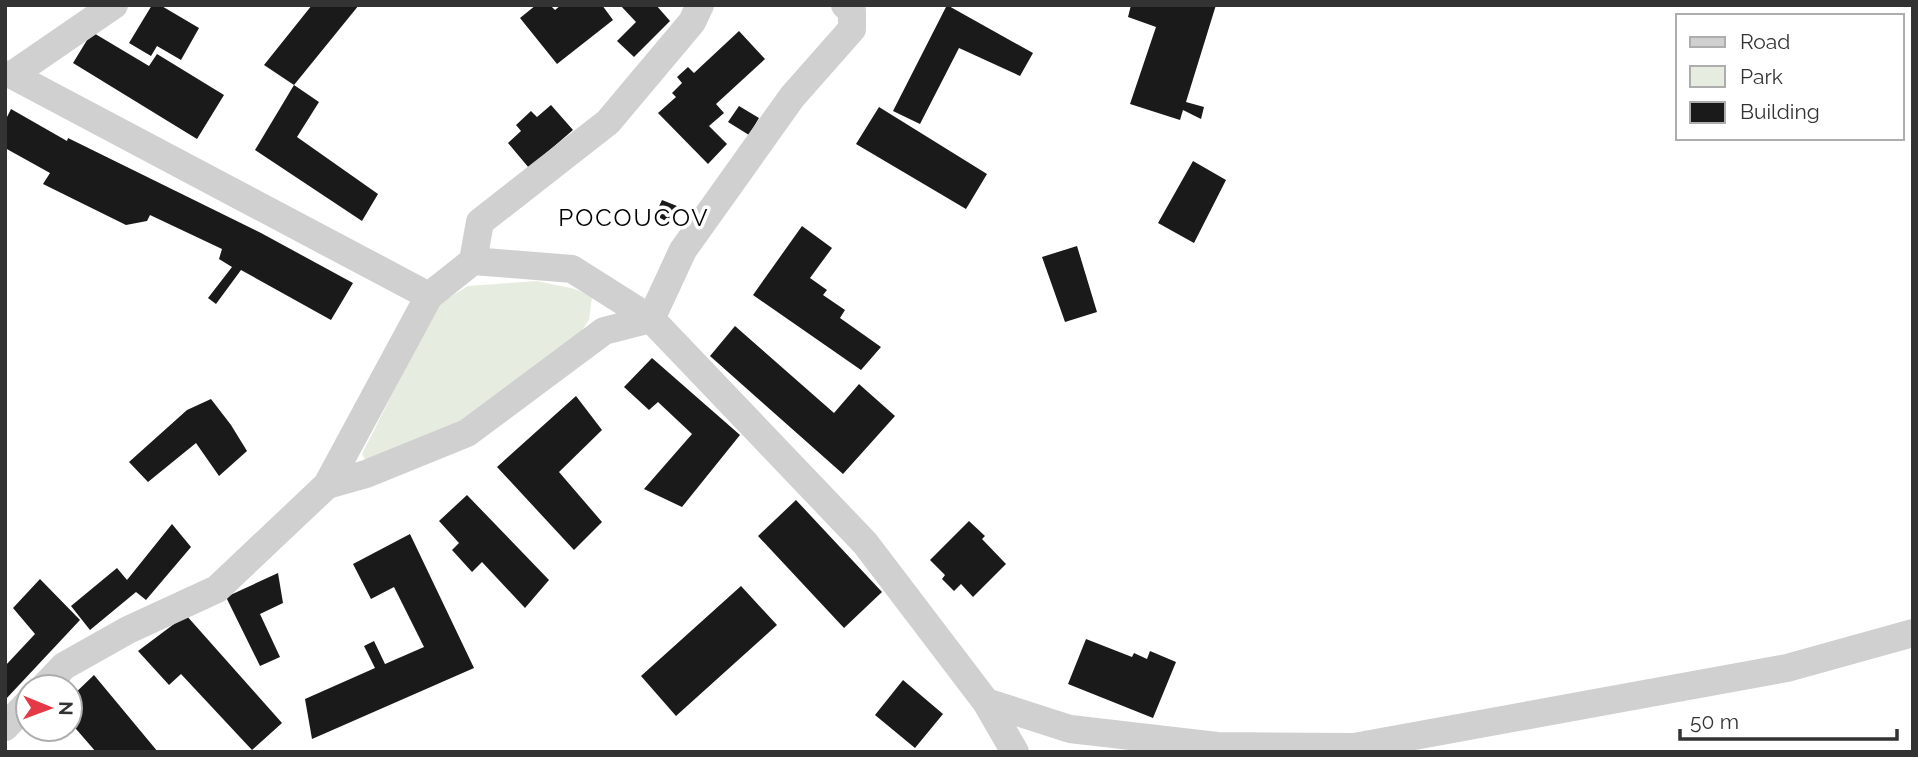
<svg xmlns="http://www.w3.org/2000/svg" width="1918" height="757" viewBox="0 0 1918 757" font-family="Raleway,sans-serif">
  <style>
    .green { fill: #e6ecdf }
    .building { fill: #1a1a1a }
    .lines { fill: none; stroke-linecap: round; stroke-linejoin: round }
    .minor { stroke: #d0d0d0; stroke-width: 28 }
    .labels { text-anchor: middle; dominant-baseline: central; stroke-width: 7; stroke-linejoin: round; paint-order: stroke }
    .quarter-label { font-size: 24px; letter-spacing: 2px; fill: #000; stroke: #fff }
  </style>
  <rect width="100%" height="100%" fill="#fff"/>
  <path class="green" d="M 537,281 L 575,289 L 592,297 L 589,320 L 573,344 L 464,428 L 366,461 L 362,454 L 437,305 L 468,286 Z"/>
  <path class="building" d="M 152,5 L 160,5 L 199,28 L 181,60 L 157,46 L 151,56 L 129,43 Z
    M 312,5 L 359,5 L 294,85 L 264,65 Z
    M 536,5 L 550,5 L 555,10 L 561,5 L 602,5 L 613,20 L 557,64 L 520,18 Z
    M 620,5 L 656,5 L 670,21 L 634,57 L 617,41 L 636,22 Z
    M 947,5 L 1033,53 L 1020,76 L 959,48 L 920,124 L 893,111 Z
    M 1131,5 L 1216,5 L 1186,102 L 1204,107 L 1201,119 L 1183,110 L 1180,120 L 1130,104 L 1156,27 L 1128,17 Z
    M 739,31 L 765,59 L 716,104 L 724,113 L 709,126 L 727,144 L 708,164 L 658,113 L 676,97 L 672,93 L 682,83 L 677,77 L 688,67 L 694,73 Z
    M 92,32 L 149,66 L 157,54 L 224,95 L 197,139 L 73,63 Z
    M 294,85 L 319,102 L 297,137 L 378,194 L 362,221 L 255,150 Z
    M 551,105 L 573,130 L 529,168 L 508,143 L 521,131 L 516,125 L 531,111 L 537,117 Z
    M 739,106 L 759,118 L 749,135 L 728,122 Z
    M 879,107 L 987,174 L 966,209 L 856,144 Z
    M 11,109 L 67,141 L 68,138 L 261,233 L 353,283 L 331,320 L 241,270 L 216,304 L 208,298 L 232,267 L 219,259 L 222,249 L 150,215 L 147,221 L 126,225 L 43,184 L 50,173 L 5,148 L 5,121 Z
    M 1193,161 L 1226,180 L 1194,243 L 1158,223 Z
    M 662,200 L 677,206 L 669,223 L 655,215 Z
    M 802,226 L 832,248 L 810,278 L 827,290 L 823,295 L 845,310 L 840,318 L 881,347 L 861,370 L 753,295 Z
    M 1077,246 L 1097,312 L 1065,322 L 1042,257 Z
    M 735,326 L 834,413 L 859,384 L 895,416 L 843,474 L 710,356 Z
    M 652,358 L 740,435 L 682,507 L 644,489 L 692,434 L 658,402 L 649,410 L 624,387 Z
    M 576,396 L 602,430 L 559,472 L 602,522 L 574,550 L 497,467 Z
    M 211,399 L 231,425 L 247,451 L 219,476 L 196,443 L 148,482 L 129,462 L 187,410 Z
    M 467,495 L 549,580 L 525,608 L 482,562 L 472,572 L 452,550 L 459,543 L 439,521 Z
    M 796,500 L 882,592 L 844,628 L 758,536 Z
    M 969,521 L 985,536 L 982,539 L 1006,564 L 973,597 L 961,584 L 954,591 L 942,579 L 945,575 L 930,560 Z
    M 172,524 L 191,547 L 146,600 L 136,592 L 90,630 L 71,606 L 117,568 L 127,580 Z
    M 410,534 L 474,668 L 312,739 L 305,699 L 375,668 L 364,646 L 374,641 L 385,664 L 424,647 L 394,587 L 371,599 L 353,564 Z
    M 278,573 L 283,603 L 260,614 L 280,657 L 260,666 L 226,597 Z
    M 40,579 L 80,620 L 5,700 L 5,666 L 35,634 L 13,608 Z
    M 741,586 L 777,625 L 676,716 L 641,676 Z
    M 186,615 L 282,723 L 252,750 L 181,674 L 169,685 L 138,651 Z
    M 1086,639 L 1132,657 L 1134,653 L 1147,659 L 1150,651 L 1176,662 L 1153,718 L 1068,684 Z
    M 94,675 L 158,752 L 96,752 L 70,722 L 70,698 Z
    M 903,680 L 943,714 L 915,748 L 875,715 Z"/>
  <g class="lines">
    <path class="minor" d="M 5,74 L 12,75 L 429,296
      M 12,75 L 114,5
      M 473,261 L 480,222 L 608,122 L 692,22 L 700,5
      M 651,319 L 683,250 L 792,97 L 852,29 L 852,11 L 845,5
      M 327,485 L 366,474 L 467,433 L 604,331 L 651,319
      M 44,687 L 64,666 L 128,630 L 217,589 L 327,485 L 429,296 L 473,261 L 572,269 L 651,319 L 865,543 L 986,702 L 1015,752
      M 986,702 L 1070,729 L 1217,746 L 1354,747 L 1787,668 L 1913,633
      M 5,727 L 28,703"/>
  </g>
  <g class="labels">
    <g class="quarter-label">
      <text x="634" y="217">POCOUCOV</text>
    </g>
  </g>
  <rect width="1918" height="757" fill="none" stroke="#333333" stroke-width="14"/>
  <rect x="1676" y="14" width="228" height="126" fill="#ffffff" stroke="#adadad" stroke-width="2"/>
  <rect x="1690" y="37" width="35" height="10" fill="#d0d0d0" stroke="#adadad" stroke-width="2"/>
  <text x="1740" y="49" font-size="21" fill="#333333">Road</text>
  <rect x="1690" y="66" width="35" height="21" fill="#e6ecdf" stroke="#adadad" stroke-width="2"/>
  <text x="1740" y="84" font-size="21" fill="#333333">Park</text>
  <rect x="1690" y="102" width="35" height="21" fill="#1a1a1a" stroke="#adadad" stroke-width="2"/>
  <text x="1740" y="119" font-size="21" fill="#333333">Building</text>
  <g transform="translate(49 708) rotate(91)"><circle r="33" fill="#ffffff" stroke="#adadad" stroke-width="2"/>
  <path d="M0-5L12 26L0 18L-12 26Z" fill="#e63946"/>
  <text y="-10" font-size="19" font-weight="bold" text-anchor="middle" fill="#333333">N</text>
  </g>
  <path d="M1680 729v10h217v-10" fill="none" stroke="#333333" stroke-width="3.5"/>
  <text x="1690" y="729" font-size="21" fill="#333333" stroke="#ffffff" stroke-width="5" paint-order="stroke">50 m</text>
</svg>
